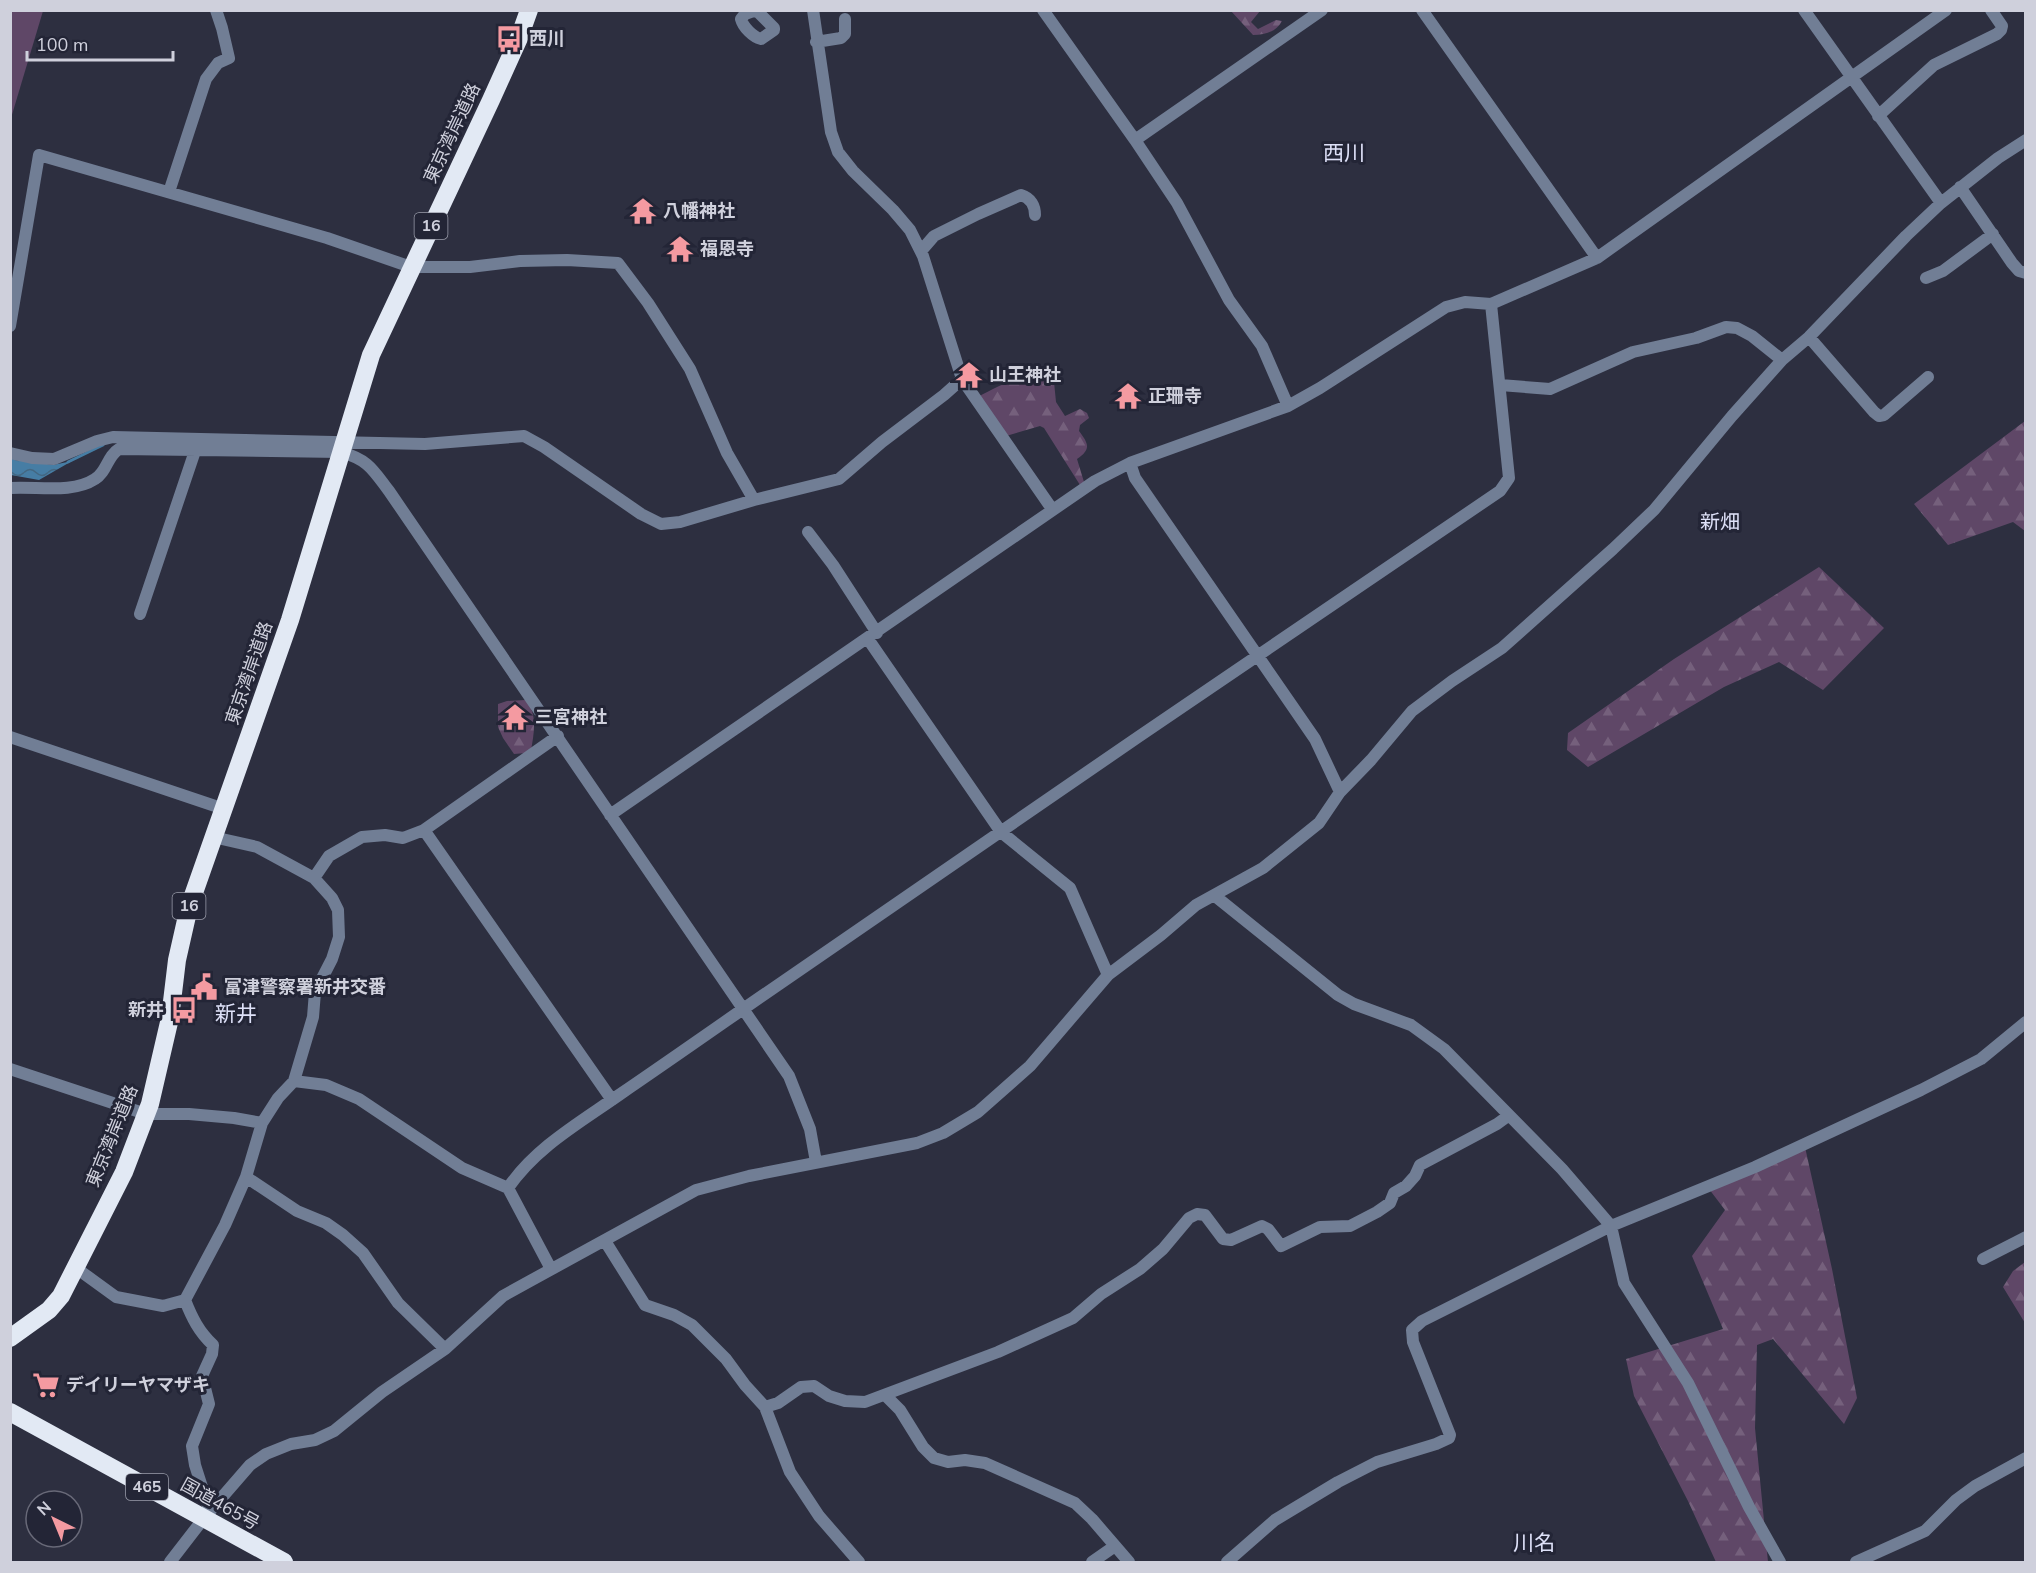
<svg xmlns="http://www.w3.org/2000/svg" width="2036" height="1573" viewBox="0 0 2036 1573" font-family="'Nunito Sans','Noto Sans JP',sans-serif">
  <style>
    .forest { fill: url(#forest-firs) }
    .green { fill: #5f4767 }
    .water { fill: url(#water-waves) }
    .lines { fill: none; stroke-linecap: round; stroke-linejoin: round }
    .stream { stroke: #467da4; stroke-width: 3 }
    .minor { stroke: #717e95; stroke-width: 12 }
    .highway { stroke: #e2e9f4; stroke-width: 18 }
    .labels { text-anchor: middle; dominant-baseline: central; stroke-width: 6; stroke-linejoin: round; paint-order: stroke }
    .shield { fill: #232536; stroke: #9b9daa; stroke-width: 1.5 }
    .shield-label { font-size: 16px; font-weight: bold; fill: #cfd0dc }
    .poi-label { font-size: 18px; font-weight: bold; fill: #cfd0dc; stroke: #232536; text-anchor: start }
    .street-label { font-size: 18px; fill: #cfd0dc; stroke: #232536 }
    .neighbourhood-label { font-size: 20px; fill: #dee1f8; stroke: #232536 }
    .quarter-label { font-size: 21px; fill: #dee1f8; stroke: #232536 }
  </style>
  <defs>
    <pattern id="forest-firs" width="22" height="20" patternUnits="userSpaceOnUse" patternTransform="scale(1.5)"><rect width="22" height="20" fill="#5f4767"/><path d="M5 1l3.5 6h-7zM16 11l3.5 6h-7z" fill="#75607c"/></pattern>
    <pattern id="water-waves" width="16" height="10" patternUnits="userSpaceOnUse" patternTransform="scale(1.5)"><rect width="16" height="10" fill="#467da4"/><path d="M0 5q4-4 8 0t8 0" fill="none" stroke="#436782"/></pattern>
  </defs>
  <rect width="100%" height="100%" fill="#2d2f40"/>
  <path class="forest" d="M 1231,11 L 1260,11 L 1251,22 L 1258,29 L 1276,20 L 1282,21 C 1276,32 1265,35 1253,35 Z
    M 1039,373 L 1050,376 L 1054,382 L 1056,402 L 1065,416 L 1080,409 L 1087,413 L 1089,418 L 1080,425 L 1079,431 C 1088,443 1092,449 1077,459 L 1084,482 L 1080,485 L 1044,428 L 1040,426 L 1006,436 L 976,398 C 999,385 1013,379 1039,373 Z
    M 2025,421 L 2025,531 L 2013,522 L 1948,545 L 1914,504 Z
    M 1819,567 L 1884,628 L 1823,690 L 1779,662 L 1724,687 L 1588,767 L 1567,750 L 1568,733 L 1674,659 Z
    M 525,700 C 538,712 534,734 531,750 L 526,753 L 514,754 L 503,738 L 498,727 L 498,704 L 507,701 Z
    M 1805,1147 L 1832,1269 L 1857,1398 L 1844,1424 L 1773,1339 L 1757,1345 L 1755,1428 L 1768,1562 L 1716,1562 L 1688,1501 L 1634,1396 L 1626,1359 L 1723,1329 L 1692,1256 L 1725,1210 L 1709,1189 Z
    M 2025,1262 L 2026,1323 L 2025,1323 L 2003,1287 L 2013,1271 Z"/>
  <path class="green" d="M 11,10 L 43,11 L 11,118 L 10,11 Z"/>
  <path class="water" d="M 10,458 L 53,465 L 72,461 L 39,480 L 11,475 Z"/>
  <g class="lines">
    <path class="stream" d="M 68,462 L 103,445"/>
    <path class="minor" d="M 756,10 L 774,28 L 774,30 L 761,39 C 753,37 743,27 741,19 L 745,14 Z
      M 813,10 L 831,132 L 838,152 L 853,171 L 893,210 L 910,230 L 923,256 L 962,379 L 1052,509
      M 1043,10 L 1135,140 L 1177,203 L 1229,300 L 1262,346 L 1288,406
      M 1422,10 L 1597,258
      M 1804,10 L 1941,203
      M 816,42 L 841,38 L 845,34 L 845,19
      M 1878,116 L 1934,65 L 1997,34 L 2001,30 L 2002,26 L 1991,10
      M 1135,140 L 1322,10
      M 1960,187 L 2012,263 L 2019,271 L 2026,273
      M 169,192 L 206,79 L 218,63 L 229,58 L 222,28 L 216,10
      M 921,251 L 934,236 L 978,214 L 1021,195 C 1031,198 1035,206 1035,215
      M 1926,278 L 1943,271 L 1993,234
      M 10,326 L 39,155 L 327,238 L 411,267 L 470,267 L 520,261 L 567,260 L 618,263 L 648,303 L 690,369 L 727,453 L 754,500
      M 1809,337 L 1874,412 L 1879,416 L 1884,415 L 1928,377
      M 1500,385 L 1550,389 L 1633,352 L 1696,338 L 1726,327 L 1737,328 L 1752,336 L 1782,360
      M 10,453 L 32,458 L 54,459 L 97,441 L 113,437 L 425,444 L 524,436 L 544,447 L 641,514 L 661,524 L 680,522 L 754,500 L 839,479 L 882,442 L 944,395 L 962,379
      M 1130,463 L 1135,478 L 1315,739 L 1340,792
      M 10,488 C 37,486 72,494 95,479 C 107,472 107,456 119,449 L 341,452 C 369,460 373,470 389,491 L 789,1076 L 810,1129 L 816,1162
      M 808,532 L 833,565 L 877,633
      M 140,614 L 195,451
      M 868,639 L 1001,832 L 1070,888 L 1108,975
      M 10,737 L 224,809
      M 610,815 L 1095,481 L 1130,463 L 1288,406 L 1320,388 L 1446,307 L 1465,302 L 1491,304 L 1597,258 L 1946,10
      M 424,830 L 612,1100
      M 314,878 L 329,856 L 362,837 L 385,835 L 403,838 L 424,830 L 558,736
      M 1215,896 L 1338,995 L 1354,1004 L 1411,1025 L 1444,1049 L 1562,1169 L 1611,1226 L 1624,1283 L 1688,1383 L 1749,1507 L 1780,1562
      M 10,1069 L 146,1114 L 189,1114 L 234,1118 L 262,1123
      M 294,1081 L 326,1085 L 359,1099 L 462,1168 L 508,1188 L 551,1269
      M 246,1177 L 297,1211 L 326,1223 L 343,1235 L 363,1253 L 398,1303 L 445,1349
      M 508,1188 C 535,1148 579,1123 619,1095 C 666,1063 713,1030 759,998 C 1005,827 1252,659 1500,491 L 1509,478 L 1491,304
      M 605,1241 L 645,1305 L 674,1315 L 692,1325 L 726,1359 L 745,1385 L 765,1407 L 790,1472 L 819,1516 L 859,1562
      M 1983,1259 L 2026,1237
      M 76,1268 L 116,1297 L 163,1306 L 185,1300
      M 886,1396 L 900,1410 L 923,1447 L 934,1458 L 948,1462 L 965,1460 L 985,1463 L 1075,1503 L 1092,1519 L 1129,1562
      M 765,1407 L 778,1403 L 801,1387 L 814,1386 L 829,1396 L 845,1401 L 865,1402 L 998,1352 L 1073,1318 L 1101,1294 L 1140,1269 L 1163,1249 L 1189,1218 L 1197,1214 L 1205,1215 L 1223,1239 L 1231,1240 L 1262,1226 L 1268,1229 L 1281,1246 L 1320,1227 L 1350,1226 L 1377,1212 L 1390,1203 L 1394,1193 L 1406,1186 L 1415,1176 L 1420,1165 L 1497,1124 L 1508,1116
      M 210,1512 L 195,1465 L 192,1446 L 209,1404 L 202,1376 L 212,1354 L 213,1345 C 199,1332 192,1318 185,1300 L 225,1225 L 246,1177 L 262,1123 L 278,1098 L 294,1081 L 313,1017 L 315,992 L 332,959 L 339,937 L 338,910 L 332,898 L 314,878 L 257,847 L 213,837
      M 170,1562 L 204,1518 L 250,1465 L 266,1454 L 291,1444 L 315,1440 L 334,1431 L 382,1392 L 445,1349 L 503,1296 L 530,1281 L 696,1190 L 749,1176 L 917,1143 L 943,1133 L 978,1112 L 1030,1066 L 1108,975 L 1161,935 L 1196,905 L 1263,868 L 1319,823 L 1340,792 L 1371,760 L 1412,711 L 1452,681 L 1502,648 L 1613,549 L 1654,510 L 1732,416 L 1782,360 L 1809,337 L 1906,236 L 1941,203 L 1998,158 L 2026,140
      M 1092,1562 L 1115,1546
      M 1227,1562 L 1275,1520 L 1338,1482 L 1377,1462 L 1436,1444 L 1449,1438 L 1450,1435 L 1413,1342 L 1412,1330 L 1422,1321 L 1611,1226 L 1755,1167 L 1921,1090 L 1981,1059 L 2026,1022
      M 1856,1562 L 1925,1531 L 1956,1500 L 1975,1486 L 2026,1458"/>
    <path class="highway" d="M 10,1338 L 49,1310 L 61,1296 L 124,1172 L 150,1104 L 170,1018 L 177,960 L 189,907 L 290,620 L 371,355 L 491,100 L 519,38 L 529,10
      M 10,1412 L 284,1562"/>
  </g>
  <defs>
    <symbol id="bus-bare" viewBox="-9 -9 18 18"><path d="M-5-6H5V4H4V6H2V4H-2V6H-4V4H-5ZM-3.5-4V0h7V-4ZM-3.5 1.2v1.5H-2V1.2ZM2 1.2v1.5H3.5V1.2Z" fill="#f49aa1" stroke="#232536" stroke-width="2.5" paint-order="stroke"/></symbol>
    <symbol id="temple-bare" viewBox="-9 -9 18 18"><path d="M0-6L5-2H3V0L6.5 2.5H4V6H1.5V3h-3V6H-4V2.5H-6.5L-3 0V-2H-5Z" fill="#f49aa1" stroke="#232536" stroke-width="2.5" paint-order="stroke"/></symbol>
    <symbol id="civic-bare" viewBox="-9 -9 18 18"><path d="M-.6-6.5H3V-4.5H.6V-3L4-1V1h2V6H-6V1h2V-1L-.6-3ZM-1.2 2.5V6h2.4V2.5Z" fill="#f49aa1" stroke="#232536" stroke-width="2.5" paint-order="stroke"/></symbol>
    <symbol id="supermarket-bare" viewBox="-9 -9 18 18"><path d="M-6-5.5h2.5l.6 2H6L4.5 2H-2.5L-4.4-4H-6ZM-1.5 3.2a1.3 1.3 0 1 0 .1 0ZM3 3.2a1.3 1.3 0 1 0 .1 0Z" fill="#f49aa1" stroke="#232536" stroke-width="2.5" paint-order="stroke"/></symbol>
  </defs>
  <g fill-rule="evenodd">
    <use href="#bus-bare" x="490" y="20" width="38" height="38"/>
    <use href="#temple-bare" x="624" y="192" width="38" height="38"/>
    <use href="#temple-bare" x="661" y="230" width="38" height="38"/>
    <use href="#temple-bare" x="950" y="356" width="38" height="38"/>
    <use href="#temple-bare" x="1109" y="377" width="38" height="38"/>
    <use href="#temple-bare" x="496" y="698" width="38" height="38"/>
    <use href="#civic-bare" x="185" y="968" width="38" height="38"/>
    <use href="#bus-bare" x="165" y="991" width="38" height="38"/>
    <use href="#supermarket-bare" x="27" y="1366" width="38" height="38"/>
  </g>
  <g class="labels">
    <g class="shield">
      <rect x="414.5" y="213" width="33" height="26" rx="4.5"/>
      <rect x="172.5" y="893" width="33" height="26" rx="4.5"/>
      <rect x="126" y="1474" width="42" height="26" rx="4.5"/>
    </g>
    <g class="shield-label">
      <text x="431" y="226">16</text>
      <text x="189" y="906">16</text>
      <text x="147" y="1487">465</text>
    </g>
    <g class="poi-label">
      <text x="529" y="39">西川</text>
      <text x="663" y="211">八幡神社</text>
      <text x="700" y="249">福恩寺</text>
      <text x="989" y="375">山王神社</text>
      <text x="1148" y="396">正珊寺</text>
      <text x="535" y="717">三宮神社</text>
      <text x="224" y="987">富津警察署新井交番</text>
      <text x="164" y="1010" text-anchor="end">新井</text>
      <text x="66" y="1385">デイリーヤマザキ</text>
    </g>
    <g class="street-label">
      <text transform="translate(452 133) rotate(-65)">東京湾岸道路</text>
      <text transform="translate(249 673) rotate(-71)">東京湾岸道路</text>
      <text transform="translate(112 1136) rotate(-68)">東京湾岸道路</text>
      <text transform="translate(220 1504) rotate(29)">国道465号</text>
    </g>
    <g class="neighbourhood-label">
      <text x="1720" y="522">新畑</text>
    </g>
    <g class="quarter-label">
      <text x="1344" y="153">西川</text>
      <text x="236" y="1014">新井</text>
      <text x="1534" y="1543">川名</text>
    </g>
  </g>
  <rect width="2036" height="1573" fill="none" stroke="#cfd0dc" stroke-width="24"/>
  <g transform="translate(54 1519) rotate(317)"><circle r="28" fill="#232536" stroke="#686978" stroke-width="1.5"/>
  <path d="M0-4.5L10 22L0 15L-10 22Z" fill="#f49aa1"/>
  <text y="-9" font-size="16" font-weight="bold" text-anchor="middle" fill="#cfd0dc">N</text>
  </g>
  <path d="M27 51v9h146v-9" fill="none" stroke="#cfd0dc" stroke-width="3"/>
  <text x="36" y="51" font-size="18" fill="#cfd0dc" stroke="#232536" stroke-width="4.5" paint-order="stroke">100 m</text>
</svg>
